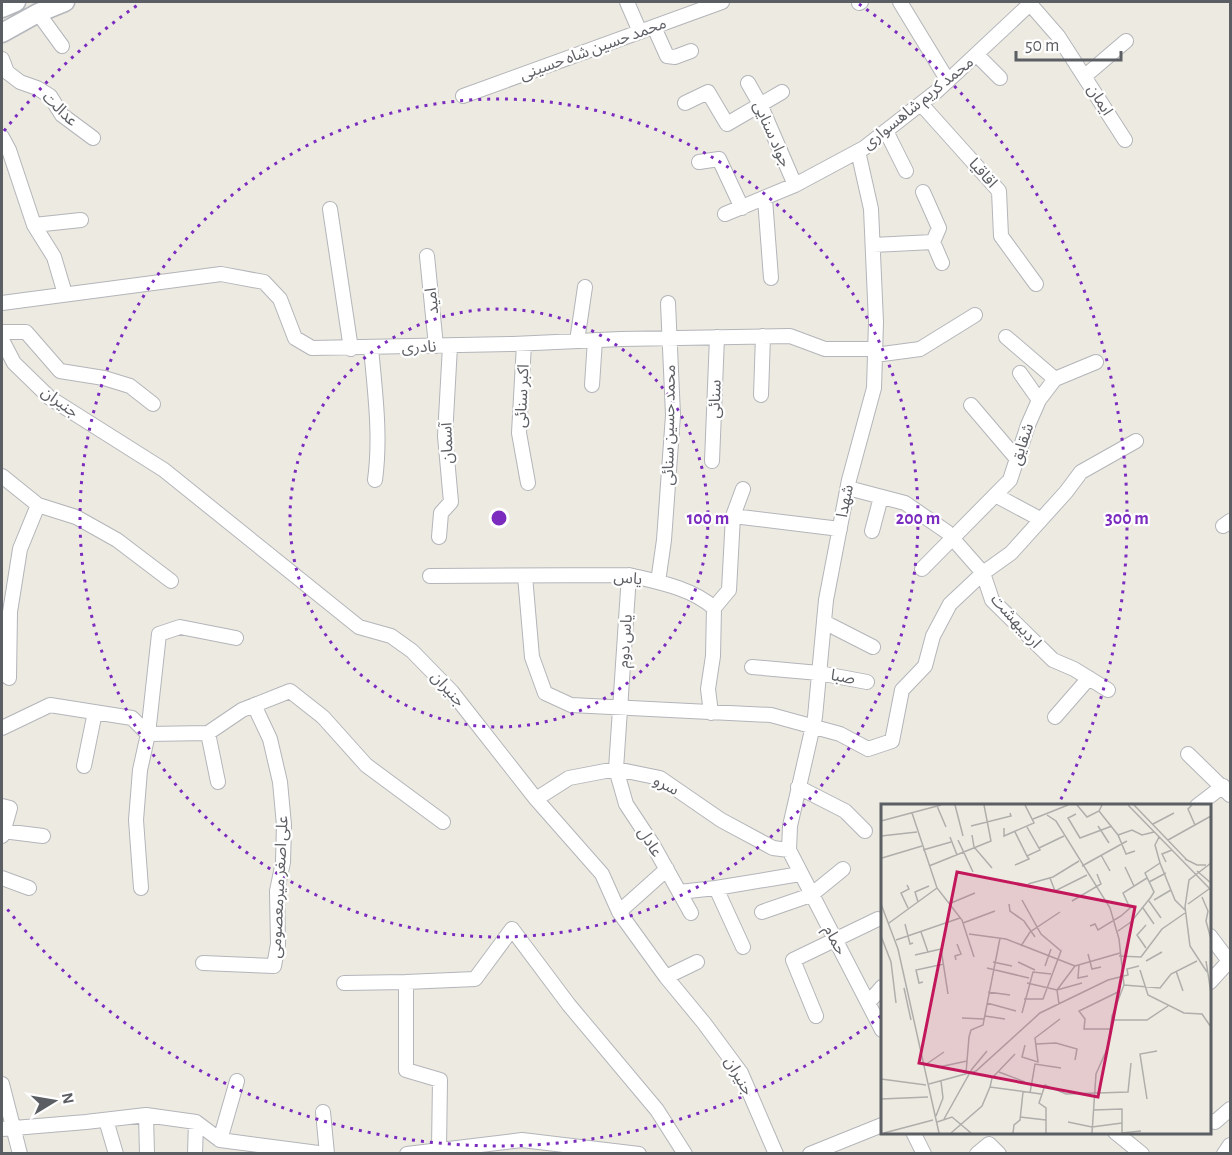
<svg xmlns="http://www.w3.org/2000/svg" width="1232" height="1155" viewBox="0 0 1232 1155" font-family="'Alegreya Sans','Noto Sans Arabic',sans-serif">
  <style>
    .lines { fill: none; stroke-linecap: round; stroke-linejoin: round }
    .minor-casing { stroke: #b3b5b9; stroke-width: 16 }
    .secondary-casing { stroke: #b4b7bc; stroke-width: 21 }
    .minor { stroke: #fff; stroke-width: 14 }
    .secondary { stroke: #fff; stroke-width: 18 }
    .ring { fill: none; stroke: #7b2cbf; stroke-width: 3; stroke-dasharray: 3 6 }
    .labels { text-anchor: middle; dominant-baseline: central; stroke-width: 4.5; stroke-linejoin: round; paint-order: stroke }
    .street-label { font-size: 16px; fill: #5b5e63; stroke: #fff }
    .inset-road { fill: none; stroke: #afaeab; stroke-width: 1.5 }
    .view { fill: #c2185b; fill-opacity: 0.15; stroke: #c2185b; stroke-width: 3 }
    .inset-edge { fill: none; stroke: #5b5e63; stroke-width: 3 }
    .centre { fill: #7b2cbf; stroke: #fff; stroke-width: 3 }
    .ring-label { font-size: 18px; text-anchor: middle; font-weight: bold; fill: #7b2cbf; stroke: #fff; stroke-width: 4.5; stroke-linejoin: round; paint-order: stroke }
  </style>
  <rect width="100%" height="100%" fill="#edeae2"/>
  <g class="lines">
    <defs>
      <path id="minor" d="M 627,2 L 640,32
        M 900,2 L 948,81
        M 859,3 L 861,2
        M 1030,4 L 1058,36 L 1125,140
        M 38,13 L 62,46
        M 654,27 L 667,56 L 675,57 L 691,51
        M 977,55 L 1000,78
        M 2,59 L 7,72 L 20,82 L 37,88 L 50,96 L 62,115 L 93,138
        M 1085,76 L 1126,41
        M 748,83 L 760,104 L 795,185
        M 463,96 L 722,2
        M 685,103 L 708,92 L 727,124 L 782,92
        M 921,104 L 999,191 L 1001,236 L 1036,284
        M 886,131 L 906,171
        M 2,137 L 9,150 L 34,225 L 54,257 L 65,294
        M 858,151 L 871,209 L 876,322 L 874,388 L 849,480 L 826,600 L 815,717 L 790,826 L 789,850 L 882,1030
        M 699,162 L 719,159 L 742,208
        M 765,199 L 771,278
        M 330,209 L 351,349
        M 725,214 L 795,185 L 864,148 L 937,91 L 1032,2
        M 34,225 L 81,220
        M 933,242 L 942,263
        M 873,245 L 933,242 L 939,228 L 923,192
        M 427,256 L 436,346
        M 2,303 L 221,274 L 264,282 L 280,299 L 295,338 L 312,348 L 513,344 L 621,339 L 790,336 L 825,349 L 875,349
        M 2,332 L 26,332 L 60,371 L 104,378 L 130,386 L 153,404
        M 1006,337 L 1055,379
        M 2,340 L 14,363 L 50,398 L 164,470 L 359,627 L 391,636 L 412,651 L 452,692 L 536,799 L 602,874 L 619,912 L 666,977 L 704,1023 L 741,1073 L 776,1154
        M 577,341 L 585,287
        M 524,344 L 519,433 L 528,483
        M 371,348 C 375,392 381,436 375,480
        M 875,355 L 920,349 L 975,315
        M 1020,373 L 1039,400
        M 592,385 L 595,340
        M 761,395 L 763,336
        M 971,405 L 1017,459
        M 712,461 L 717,337
        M 2,476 L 38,505 L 76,517 L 117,540 L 171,581
        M 848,488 L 905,503 L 947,532 L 983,573 L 992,600 L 1053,660 L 1074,669 L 1108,690
        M 997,496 L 1040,519
        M 733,516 L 840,529
        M 1223,526 L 1230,521
        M 872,531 L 881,497
        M 439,537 L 441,513 L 451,502 L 445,436 L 450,346
        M 922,569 L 1010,480 L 1028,425 L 1039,400 L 1055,379 L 1096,362
        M 629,575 L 616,769 L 626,804 L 653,845 L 691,913
        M 430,576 L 629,575 C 658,582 692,588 714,608 L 713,656 L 708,689 L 711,713
        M 525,576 L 532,657 L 545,693 L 571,705 L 771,715 L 840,734 L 868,749 L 892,741 L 902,690 L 925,666 L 933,636 L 950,604 L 983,573 L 1011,553 L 1066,492 L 1081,472 L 1136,441
        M 658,582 L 664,540 L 673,415 L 668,303
        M 714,608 L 729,590 L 733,516 L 743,489
        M 824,622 L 873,647
        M 236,638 L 180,627 L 159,634 L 148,734 L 208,733 L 242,710 L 290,691 L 323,717 L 366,765 L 443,822
        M 752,667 L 819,673 L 867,682
        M 9,678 L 10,612 L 20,549 L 38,505
        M 1055,717 L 1089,678
        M 2,728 L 50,705 L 132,718 L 148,734 L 140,770 L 136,820 L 141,888
        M 208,733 L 218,782
        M 1188,754 L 1230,795
        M 84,766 L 95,712
        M 798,787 L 845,811 L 865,831
        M 536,799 L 569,778 L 616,769 L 660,778 L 721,820 L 773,848 L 789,850
        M 2,806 L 10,808 L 2,836
        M 1197,806 L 1223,786
        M 3,831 L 43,836
        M 2,878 L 29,888
        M 679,892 L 716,888
        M 619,912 L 667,869
        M 762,912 L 811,895 L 843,869
        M 1210,936 L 1229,961
        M 743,947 L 716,888 L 800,874
        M 203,963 L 274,966 L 278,944 L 277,891 L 283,862 L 284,825 L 280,782 L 270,739 L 254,705
        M 666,977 L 697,962
        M 1210,982 L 1230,960
        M 344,983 L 406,982
        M 869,1002 L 882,987
        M 816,1016 L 793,960 L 878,919
        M 2,1084 L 20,1154
        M 323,1112 L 327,1154
        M 146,1115 L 147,1154
        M 106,1120 L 116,1154
        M 1210,1121 L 1215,1122 L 1230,1109
        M 2,1129 L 86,1122 L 146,1115 L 196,1122 L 220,1140 L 326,1154
        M 913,1132 L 924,1154
        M 1115,1132 L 1142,1154
        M 220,1140 L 237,1081
        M 439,1149 L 440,1080 L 406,1070 L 406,982 L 475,979 L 512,929 L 569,1005 L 657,1110 L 685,1154
        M 195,1154 L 196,1122
        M 407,1154 L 522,1140 L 639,1154
        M 810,1154 L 882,1125
        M 977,1154 L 989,1144 L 999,1154
        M 1224,1154 L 1230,1145"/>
      <path id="secondary" d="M 2,8 L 16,2
        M 2,33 L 38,13 L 65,2"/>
    </defs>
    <use href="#minor" class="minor-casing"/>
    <use href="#secondary" class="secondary-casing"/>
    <use href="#minor" class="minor"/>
    <use href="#secondary" class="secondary"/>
  </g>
  <g class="ring">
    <circle cx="499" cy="518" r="209"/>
    <circle cx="499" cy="518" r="419"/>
    <path d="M881 1016A628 628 0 0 1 4 905M4 131A628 628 0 0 1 139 4M859 4A628 628 0 0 1 1059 803"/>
  </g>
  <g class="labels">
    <g class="street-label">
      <text transform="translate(593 49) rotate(-20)">محمد حسین شاه حسینی</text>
      <text transform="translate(1100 100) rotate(58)">ایمان</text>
      <text transform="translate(918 103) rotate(-39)">محمد کریم شاهسواری</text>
      <text transform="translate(60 109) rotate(44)">عدالت</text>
      <text transform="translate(772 134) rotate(66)">جواد سنایی</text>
      <text transform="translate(983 173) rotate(48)">اقاقیا</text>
      <text transform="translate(432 301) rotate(-96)">امید</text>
      <text transform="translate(419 347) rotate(-2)">نادری</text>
      <text transform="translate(522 396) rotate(-87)">اکبر سنائی</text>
      <text transform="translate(715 399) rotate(-88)">سنائی</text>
      <text transform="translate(60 402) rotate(36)">جنیران</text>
      <text transform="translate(669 425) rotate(-89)">محمد حسین سنائی</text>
      <text transform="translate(447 443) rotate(-92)">آسمان</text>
      <text transform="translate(1022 444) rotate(-71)">شقایق</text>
      <text transform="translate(845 501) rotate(-79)">شهدا</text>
      <text transform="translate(628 578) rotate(6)">یاس</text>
      <text transform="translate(1016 621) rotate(48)">اردیبهشت</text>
      <text transform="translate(625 641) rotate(-86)">یاس دوم</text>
      <text transform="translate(843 677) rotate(10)">صبا</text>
      <text transform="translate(448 689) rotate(48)">جنیران</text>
      <text transform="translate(666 785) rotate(27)">سرو</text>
      <text transform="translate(650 842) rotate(58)">عادل</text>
      <text transform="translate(279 887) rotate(-87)">علی اصغر میرمعصومی</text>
      <text transform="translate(835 940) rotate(62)">حمام</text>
      <text transform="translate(739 1076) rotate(60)">جنیران</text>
    </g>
  </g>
  <g transform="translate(881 804)">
    <rect width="330" height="330" fill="#edeae2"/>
    <path class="inset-road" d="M 74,1 L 82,32M 196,1 L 206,13 L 218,7 L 221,1M 247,1 L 330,86M 253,1 L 305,55M 311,1 L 307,5 L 314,21M 56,2 L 65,23M 218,7 L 237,31 L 245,50 L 254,47M 31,9 L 56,84 L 81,116 L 93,153M 195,10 L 187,14 L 199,34 L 231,22M 166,11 L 175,17 L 229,104 L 238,135 L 243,181 L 231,212 L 227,243 L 215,270 L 211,329M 152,15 L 187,1M 0,17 L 60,1M 272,20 L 293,9M 90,22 L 130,12 L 129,9M 217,22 L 228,39M 123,24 L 123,32 L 153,19 L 144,1M 134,28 L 146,52 L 159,46 L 146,23M 91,31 L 93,43 L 111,64M 237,31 L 251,26 L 261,31 L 273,28M 0,32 L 36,28M 69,33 L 76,51M 278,33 L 274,41 L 279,59 L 294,96 L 304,106M 77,36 L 92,68M 287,36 L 330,12M 158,44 L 183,32M 42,46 L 70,38M 220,51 L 229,67M 1,54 L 41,42M 304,55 L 316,61 L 325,61M 285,58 L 281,50 L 291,46M 134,61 L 148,55 L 146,52M 48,62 L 110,37 L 103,1M 201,62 L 246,37M 244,63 L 253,82M 316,67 L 330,79M 169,74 L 174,87 L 206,71M 268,78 L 285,69M 147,80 L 172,73 L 198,57M 26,81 L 28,85 L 20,89 L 27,104M 321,93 L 327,107 L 325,117 L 330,135M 141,96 L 160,130 L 180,147 L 162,195 L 143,195M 273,96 L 290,86M 191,97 L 220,80 L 216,70M 268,97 L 280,114M 37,98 L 34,88 L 48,82M 70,99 L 94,89M 0,100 L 17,145 L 58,329M 128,100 L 129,107 L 143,117 L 154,133M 307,100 L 328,85M 262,104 L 273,120M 8,119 L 56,84M 82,119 L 114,107M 24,120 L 29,140 L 32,139M 265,121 L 256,131 L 265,144M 209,122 L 214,120 L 217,126 L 240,112 L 249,104 L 242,89 L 266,74M 237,127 L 250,118 L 270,93 L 273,88 L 264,69 L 279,59M 40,128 L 47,148M 88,130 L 125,135 L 194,162M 0,132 L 10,158 L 15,199M 15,136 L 79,114M 140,142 L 149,128 L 179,108M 207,150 L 211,165 L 220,163M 34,151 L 60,145 L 67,190M 238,152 L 260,153 L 281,125 L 304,109M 75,156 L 74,152 L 80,150 L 76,140M 265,157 L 281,148M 325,157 L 330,189M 112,158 L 131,162M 137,158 L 154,166M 198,161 L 197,174 L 207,172M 164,162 L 170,145M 194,162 L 239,149M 106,164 L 148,174M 259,166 L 267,191 L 303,209 L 321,210 L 330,223M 295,167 L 302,187M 326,168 L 309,142 L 304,103 L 308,76 L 330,59M 42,178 L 38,179 L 35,166 L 63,160M 146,179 L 176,186 L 201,179M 243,181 L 279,184 L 290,170 L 316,157M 23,184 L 30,216M 107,188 L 129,191M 106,199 L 135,207M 178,200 L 176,186 L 194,162M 141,209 L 152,168 L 170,170M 104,212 L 124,215M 81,214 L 103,215M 230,216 L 266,216 L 287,202M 230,225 L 203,225 L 204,215 L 198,207 L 239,187M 155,240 L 175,239 L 196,245 L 194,256M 144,241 L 141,253 L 157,258 L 154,234 L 179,215M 44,261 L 63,248M 58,263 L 86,257M 118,268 L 144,278M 85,269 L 88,233 L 90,226 L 102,221 L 119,134M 0,275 L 45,281M 48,280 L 95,267 L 159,209 L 227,176 L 247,171 L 246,165 L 258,162M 109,283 L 111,274 L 134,250M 149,289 L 154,260 L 180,264M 0,295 L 47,293M 266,295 L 259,250 L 276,247M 212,306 L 241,305 L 241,329M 55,312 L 62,294 L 60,277M 139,313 L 165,316M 63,315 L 91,265 L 106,247M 56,318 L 71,313 L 90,329M 187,318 L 211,323 L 241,319M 3,329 L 52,316M 70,329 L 101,302 L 109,283 L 160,290M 132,329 L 133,321 L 139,316 L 142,288M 165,329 L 165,304 L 158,299 L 164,281 L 185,290 L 247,288 L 250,259M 241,329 L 260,327"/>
    <path class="view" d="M 76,68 L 254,103 L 217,293 L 38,259 Z"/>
    <rect width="330" height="330" class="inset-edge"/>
  </g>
  <circle cx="499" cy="518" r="9" class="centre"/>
  <g class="ring-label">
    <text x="708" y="524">100 m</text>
    <text x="918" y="524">200 m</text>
    <text x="1127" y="524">300 m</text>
  </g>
  <rect width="1232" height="1155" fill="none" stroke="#5b5e63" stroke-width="6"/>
  <g transform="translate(54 1101) rotate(79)" stroke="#ffffff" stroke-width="4.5" paint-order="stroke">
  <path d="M0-4.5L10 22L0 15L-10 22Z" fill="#5b5e63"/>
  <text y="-9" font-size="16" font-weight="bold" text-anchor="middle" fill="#5b5e63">N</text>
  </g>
  <path d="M1016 51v9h105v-9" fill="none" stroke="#5b5e63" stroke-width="3"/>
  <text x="1025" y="51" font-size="18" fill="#5b5e63" stroke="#ffffff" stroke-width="4.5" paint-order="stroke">50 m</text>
</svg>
